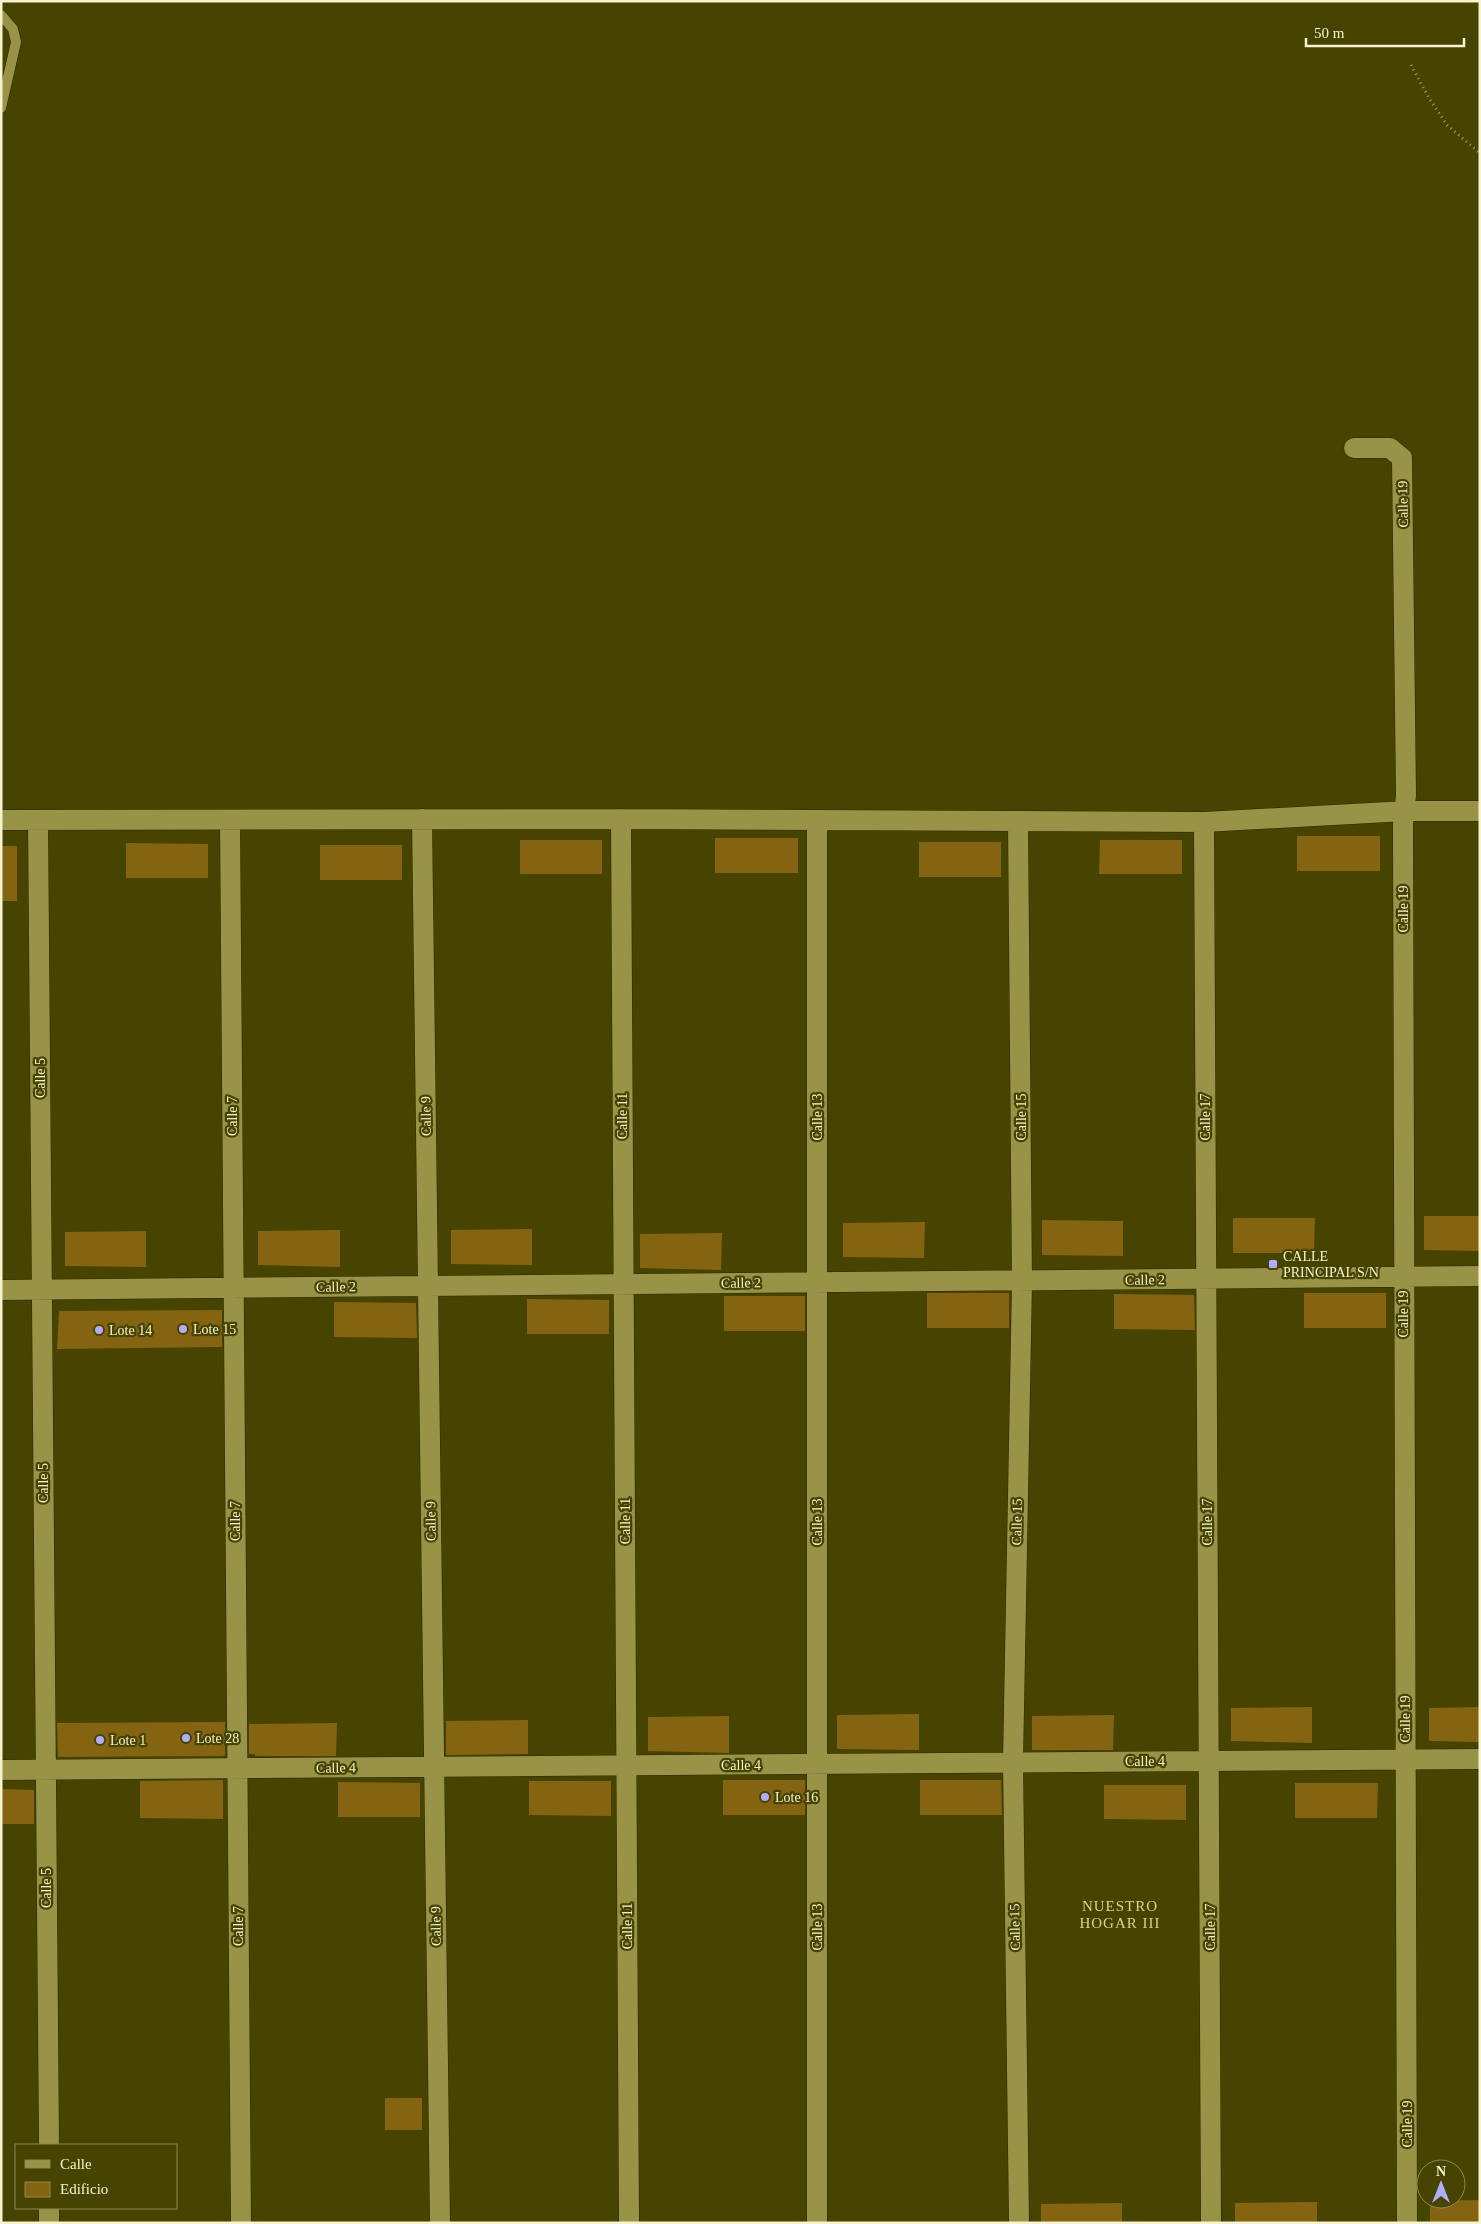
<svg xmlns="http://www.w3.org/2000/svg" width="1481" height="2224" viewBox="0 0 1481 2224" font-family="Georgia,serif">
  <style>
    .building { fill: #846410 }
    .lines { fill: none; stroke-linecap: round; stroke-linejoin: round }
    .lane-casing { stroke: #2c2900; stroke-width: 11 }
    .street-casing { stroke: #2c2900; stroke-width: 21 }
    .path { stroke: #9f9c69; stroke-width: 3; stroke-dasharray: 1 4; stroke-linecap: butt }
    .lane { stroke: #999347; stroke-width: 10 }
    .street { stroke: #999347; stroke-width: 20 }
    .poi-dot { fill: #b0aefa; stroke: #474301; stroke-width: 2 }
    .labels { text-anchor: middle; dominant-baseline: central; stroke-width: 4.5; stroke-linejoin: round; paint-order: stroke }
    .street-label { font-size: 14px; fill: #f6f4ce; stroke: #474301 }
    .poi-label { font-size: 14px; fill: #f6f4ce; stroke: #474301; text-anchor: start }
    .neighbourhood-label { font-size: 15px; letter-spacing: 1px; fill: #d9d487; stroke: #474301 }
  </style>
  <rect width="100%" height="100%" fill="#474301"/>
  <path class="building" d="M 1297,836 L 1380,836 L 1380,871 L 1297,871 Z
    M 715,838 L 798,838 L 798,873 L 715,873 Z
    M 520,840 L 602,840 L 602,874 L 520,874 Z
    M 1100,840 L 1182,840 L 1182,874 L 1099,874 Z
    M 919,842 L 1001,842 L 1001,877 L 919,877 Z
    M 126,843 L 208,844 L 208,878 L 126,878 Z
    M 320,845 L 402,845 L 402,880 L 320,880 Z
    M 1,846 L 17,846 L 17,901 L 1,901 Z
    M 1424,1216 L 1480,1216 L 1480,1251 L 1424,1250 Z
    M 1233,1218 L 1315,1218 L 1314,1253 L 1233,1253 Z
    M 1042,1220 L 1123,1221 L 1123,1256 L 1042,1255 Z
    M 925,1222 L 924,1258 L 843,1257 L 843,1223 Z
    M 532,1229 L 532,1265 L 451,1264 L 451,1230 Z
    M 340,1230 L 340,1267 L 258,1265 L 258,1231 Z
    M 146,1231 L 146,1267 L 65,1266 L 65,1232 Z
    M 722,1233 L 721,1270 L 640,1268 L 640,1234 Z
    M 927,1293 L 1009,1293 L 1009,1328 L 927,1328 Z
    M 1304,1293 L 1386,1293 L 1386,1328 L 1304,1328 Z
    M 1114,1294 L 1194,1295 L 1195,1330 L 1114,1329 Z
    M 724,1296 L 805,1296 L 805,1331 L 724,1331 Z
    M 527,1299 L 609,1300 L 609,1334 L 527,1334 Z
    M 334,1302 L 416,1303 L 417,1338 L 334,1337 Z
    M 222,1310 L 222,1347 L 57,1349 L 59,1311 Z
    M 1312,1707 L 1312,1743 L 1231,1741 L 1231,1708 Z
    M 1480,1707 L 1480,1742 L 1429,1741 L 1429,1708 Z
    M 919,1714 L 919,1750 L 837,1749 L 837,1715 Z
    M 1114,1715 L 1113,1750 L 1032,1750 L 1032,1716 Z
    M 729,1716 L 729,1753 L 648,1751 L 648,1717 Z
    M 528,1720 L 528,1754 L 446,1755 L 446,1721 Z
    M 225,1722 L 225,1755 L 223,1756 L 58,1757 L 57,1723 Z
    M 337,1723 L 336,1756 L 255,1756 L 255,1754 L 249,1754 L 249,1724 Z
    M 223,1780 L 223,1819 L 140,1818 L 140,1781 Z
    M 723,1780 L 805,1780 L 805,1815 L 723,1815 Z
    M 920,1780 L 1001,1780 L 1002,1815 L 920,1815 Z
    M 529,1781 L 611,1781 L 611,1816 L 529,1815 Z
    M 338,1782 L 420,1783 L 420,1817 L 338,1817 Z
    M 1295,1783 L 1378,1783 L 1377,1818 L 1295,1818 Z
    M 1104,1785 L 1186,1785 L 1186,1820 L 1104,1819 Z
    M 1,1789 L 34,1790 L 34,1824 L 1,1824 Z
    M 385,2098 L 422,2098 L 422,2130 L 385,2130 Z
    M 1480,2200 L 1480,2223 L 1430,2223 L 1430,2201 Z
    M 1317,2202 L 1317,2223 L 1235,2223 L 1235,2203 Z
    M 1122,2203 L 1122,2223 L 1041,2223 L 1041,2204 Z"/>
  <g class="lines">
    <defs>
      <path id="lane" d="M 1,15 L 13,29 L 16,42 L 1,108"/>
      <path id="street" d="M 1354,448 L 1390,448 L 1402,458 L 1406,795 L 1403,824 L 1407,2223
        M 422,819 L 440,2223
        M 621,819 L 629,2223
        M 1,820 L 621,819 L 1204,822 L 1406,811 L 1480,811
        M 38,820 L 49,2145
        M 230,820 L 241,2223
        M 1018,822 L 1022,1282 L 1013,1762 L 1019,2223
        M 1204,822 L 1211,2223
        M 1,1290 L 1480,1276
        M 1,1770 L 1480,1759
        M 49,2208 L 49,2223
        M 817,2223 L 817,820"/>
    </defs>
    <use href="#lane" class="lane-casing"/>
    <use href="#street" class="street-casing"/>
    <path class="path" d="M 1411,65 L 1429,98 L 1447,125 L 1480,153"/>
    <use href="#lane" class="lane"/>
    <use href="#street" class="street"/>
  </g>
  <g class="poi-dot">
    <rect x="1268" y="1259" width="10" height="10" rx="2.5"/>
    <circle cx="183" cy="1329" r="5"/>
    <circle cx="99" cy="1330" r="5"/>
    <circle cx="186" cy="1738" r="5"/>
    <circle cx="100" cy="1740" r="5"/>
    <circle cx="765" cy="1797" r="5"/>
  </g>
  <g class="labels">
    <g class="street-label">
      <text transform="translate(1403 504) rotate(-91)">Calle 19</text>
      <text transform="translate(1403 909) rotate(-90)">Calle 19</text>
      <text transform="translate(40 1078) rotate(-90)">Calle 5</text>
      <text transform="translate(232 1116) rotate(-90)">Calle 7</text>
      <text transform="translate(426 1116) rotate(-91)">Calle 9</text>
      <text transform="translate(622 1116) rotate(-90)">Calle 11</text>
      <text transform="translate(817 1117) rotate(-90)">Calle 13</text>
      <text transform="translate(1021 1117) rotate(-90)">Calle 15</text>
      <text transform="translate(1205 1117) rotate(-90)">Calle 17</text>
      <text transform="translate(1145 1280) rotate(-1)">Calle 2</text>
      <text transform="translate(741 1283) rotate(-1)">Calle 2</text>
      <text transform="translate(336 1287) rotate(-1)">Calle 2</text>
      <text transform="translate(1403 1314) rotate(-90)">Calle 19</text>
      <text transform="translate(43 1483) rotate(-90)">Calle 5</text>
      <text transform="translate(235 1521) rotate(-90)">Calle 7</text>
      <text transform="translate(431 1521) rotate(-91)">Calle 9</text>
      <text transform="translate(625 1521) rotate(-90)">Calle 11</text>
      <text transform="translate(817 1522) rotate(-90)">Calle 13</text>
      <text transform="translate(1017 1522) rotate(-89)">Calle 15</text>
      <text transform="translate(1207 1522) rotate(-90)">Calle 17</text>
      <text transform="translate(1405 1719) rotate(-90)">Calle 19</text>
      <text x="1145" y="1761">Calle 4</text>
      <text x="741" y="1765">Calle 4</text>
      <text transform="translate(336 1768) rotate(-1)">Calle 4</text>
      <text transform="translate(46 1888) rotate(-90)">Calle 5</text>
      <text transform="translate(238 1926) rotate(-90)">Calle 7</text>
      <text transform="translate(436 1926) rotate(-91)">Calle 9</text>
      <text transform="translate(627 1926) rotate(-90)">Calle 11</text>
      <text transform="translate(817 1927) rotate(-90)">Calle 13</text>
      <text transform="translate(1015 1927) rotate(-91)">Calle 15</text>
      <text transform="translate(1210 1927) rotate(-90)">Calle 17</text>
      <text transform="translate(1407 2124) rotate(-90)">Calle 19</text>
    </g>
    <g class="poi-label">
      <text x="1283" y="1256">CALLE<tspan x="1283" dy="16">PRINCIPAL S/N</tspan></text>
      <text x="193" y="1329">Lote 15</text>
      <text x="109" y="1330">Lote 14</text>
      <text x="196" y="1738">Lote 28</text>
      <text x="110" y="1740">Lote 1</text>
      <text x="775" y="1797">Lote 16</text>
    </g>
    <g class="neighbourhood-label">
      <text x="1120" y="1906">NUESTRO<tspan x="1120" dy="17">HOGAR III</tspan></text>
    </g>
  </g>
  <rect width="1481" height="2224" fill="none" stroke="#f6f4ce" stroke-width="5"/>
  <rect x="15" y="2144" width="162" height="65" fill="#474301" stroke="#8d8a53"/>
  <rect x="25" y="2160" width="25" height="8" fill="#999347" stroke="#8d8a53"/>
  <text x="60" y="2169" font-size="15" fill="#f6f4ce">Calle</text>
  <rect x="25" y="2182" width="25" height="15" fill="#846410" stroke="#8d8a53"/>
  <text x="60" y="2194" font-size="15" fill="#f6f4ce">Edificio</text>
  <g transform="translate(1441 2184)"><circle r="24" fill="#474301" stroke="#8d8a53"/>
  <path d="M0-4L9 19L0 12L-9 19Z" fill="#b0aefa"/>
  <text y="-8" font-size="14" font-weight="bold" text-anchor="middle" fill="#f6f4ce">N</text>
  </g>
  <path d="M1306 38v8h158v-8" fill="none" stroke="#f6f4ce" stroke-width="2.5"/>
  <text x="1314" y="38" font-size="15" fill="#f6f4ce" stroke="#474301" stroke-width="4" paint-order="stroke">50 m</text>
</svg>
